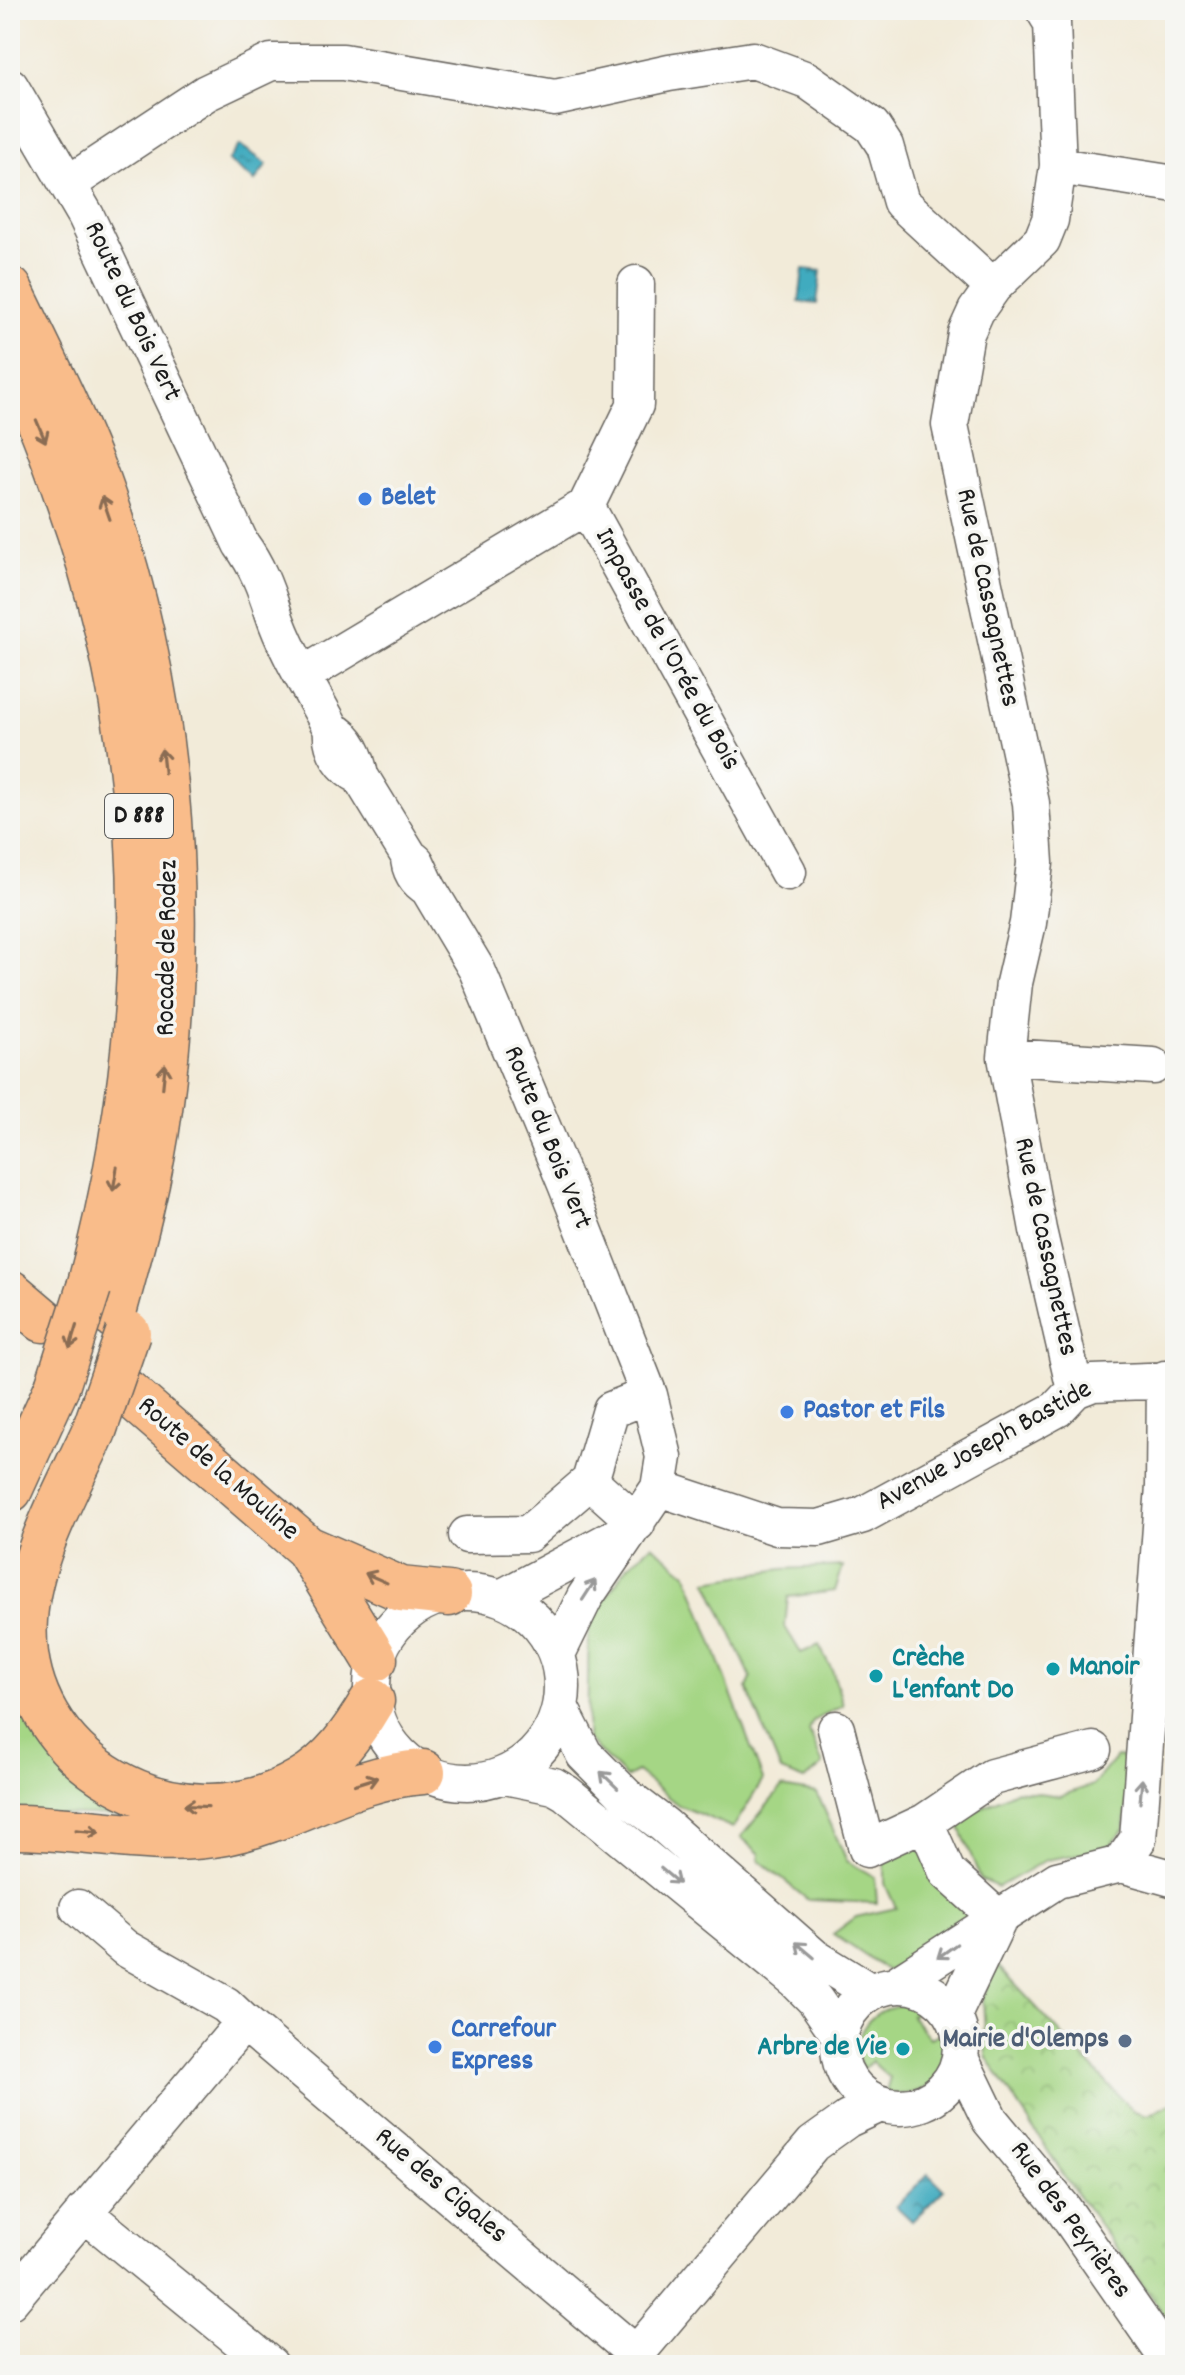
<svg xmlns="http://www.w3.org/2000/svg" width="1185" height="2375" viewBox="0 0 1185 2375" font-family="Dekko,sans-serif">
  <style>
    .grass { fill: #a5d685; stroke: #607950; stroke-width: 2 }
    .park { fill: url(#park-crowns); stroke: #607950; stroke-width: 2 }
    .water { fill: url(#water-ripples); stroke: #2e646e; stroke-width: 2 }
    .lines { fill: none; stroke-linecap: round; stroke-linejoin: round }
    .minor-casing { stroke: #67645e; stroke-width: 39 }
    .major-casing { stroke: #67645e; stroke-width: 47 }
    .highway-casing { stroke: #67645e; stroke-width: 47 }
    .minor { stroke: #fff; stroke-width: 36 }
    .major { stroke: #f9bc8a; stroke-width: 44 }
    .highway { stroke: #f9bc8a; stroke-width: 44 }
    .highway-bridge-casing { stroke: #67645e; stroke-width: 47; stroke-linecap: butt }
    .highway-bridge { stroke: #f9bc8a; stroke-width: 44 }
    .oneway { stroke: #8a6c53 }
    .oneway2 { stroke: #999 }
    .shop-dot { fill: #3f7fe0; stroke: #f6f6f2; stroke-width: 3 }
    .culture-dot { fill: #0f9aa8; stroke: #f6f6f2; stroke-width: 3 }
    .service-dot { fill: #5c6f8a; stroke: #f6f6f2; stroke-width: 3 }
    .labels { text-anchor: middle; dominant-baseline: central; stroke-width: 7; stroke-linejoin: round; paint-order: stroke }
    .shield { fill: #f6f6f2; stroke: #5d5d5c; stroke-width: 2 }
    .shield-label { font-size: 26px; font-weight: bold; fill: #1c1c1c }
    .street-label { font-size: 28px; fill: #1c1c1c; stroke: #f6f6f2 }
    .shop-label { font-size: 28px; font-weight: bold; fill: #366cbe; stroke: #f6f6f2; text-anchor: start }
    .culture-label { font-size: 28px; font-weight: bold; fill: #0d838f; stroke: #f6f6f2; text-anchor: start }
    .service-label { font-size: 28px; font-weight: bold; fill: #4e5e75; stroke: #f6f6f2; text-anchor: end }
  </style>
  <defs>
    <pattern id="park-crowns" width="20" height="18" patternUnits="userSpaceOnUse" patternTransform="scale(2)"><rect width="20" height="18" fill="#a5d685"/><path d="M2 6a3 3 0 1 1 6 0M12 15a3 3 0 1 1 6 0" fill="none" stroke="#8db772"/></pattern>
    <pattern id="water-ripples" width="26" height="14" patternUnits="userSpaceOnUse" patternTransform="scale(2)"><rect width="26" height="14" fill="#40abbf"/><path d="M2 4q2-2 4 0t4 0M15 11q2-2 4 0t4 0" fill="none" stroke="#358a9a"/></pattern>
  </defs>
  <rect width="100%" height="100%" fill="#f6f6f2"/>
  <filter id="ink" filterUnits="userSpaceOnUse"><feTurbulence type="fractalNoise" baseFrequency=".0125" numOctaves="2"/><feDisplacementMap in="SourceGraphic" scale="16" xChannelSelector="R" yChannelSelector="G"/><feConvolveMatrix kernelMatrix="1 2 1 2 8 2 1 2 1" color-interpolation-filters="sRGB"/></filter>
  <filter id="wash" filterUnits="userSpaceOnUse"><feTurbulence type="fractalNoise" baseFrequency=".006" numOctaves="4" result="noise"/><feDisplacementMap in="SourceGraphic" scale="32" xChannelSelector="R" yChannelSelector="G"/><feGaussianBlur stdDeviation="1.8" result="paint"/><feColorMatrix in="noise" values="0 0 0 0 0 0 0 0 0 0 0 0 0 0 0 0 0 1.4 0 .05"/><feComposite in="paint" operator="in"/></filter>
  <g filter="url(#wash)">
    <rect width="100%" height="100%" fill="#f2ebd9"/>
    <path class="grass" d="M 652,1545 L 687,1574 L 763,1780 L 733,1828 L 678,1805 L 637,1772 L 626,1778 L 587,1739 L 589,1624 L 627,1567 Z
      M 843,1566 L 835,1591 L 788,1597 L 785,1627 L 801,1653 L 819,1645 L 833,1672 L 843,1705 L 813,1721 L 809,1731 L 823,1765 L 805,1780 L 781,1771 L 747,1688 L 751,1677 L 707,1581 L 782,1569 Z
      M 10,1620 L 16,1669 L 161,1816 L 10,1814 Z
      M 1116,1757 L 1131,1758 L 1125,1828 L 1107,1849 L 1046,1860 L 998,1887 L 981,1880 L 957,1820 L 1017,1790 L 1060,1796 L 1093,1785 Z
      M 782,1787 L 817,1793 L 847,1861 L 875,1877 L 877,1903 L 808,1900 L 759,1860 L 760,1854 L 741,1837 Z
      M 914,1840 L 971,1917 L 888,1971 L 833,1934 L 856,1917 L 896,1908 L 885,1884 L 885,1849 Z
      M 908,2004 L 915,2006 L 916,2012 L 911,2016 L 930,2038 L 945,2031 C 959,2070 926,2103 886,2092 L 890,2078 L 872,2062 L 862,2069 C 847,2033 873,2006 908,2004 Z"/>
    <path class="park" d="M 997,1965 L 1132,2110 L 1148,2115 L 1175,2102 L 1175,2329 L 1067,2180 L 986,2056 L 983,1997 Z"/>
    <path class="water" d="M 240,145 L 267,164 L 255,181 L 228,161 Z
      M 803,269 L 821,271 L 817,304 L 799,302 Z
      M 928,2174 L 944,2190 L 912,2221 L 896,2206 Z"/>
  </g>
  <g filter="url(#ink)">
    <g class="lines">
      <defs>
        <path id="minor" d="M 1044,10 L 1052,23 L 1058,166 L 1050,220 L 1042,240 L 993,287 L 976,311 L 966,333 L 950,425 L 1031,803 L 1035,863 L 1028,923 L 1014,983 L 1006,1057 L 1038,1230 L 1075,1390
          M 10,86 L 86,216 L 241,544 C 257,566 265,587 273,612 C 286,652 312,692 332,730
          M 1058,166 L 1175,184
          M 68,184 L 206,93 L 271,62 L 343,62 L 555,98 L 669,73 L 753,60 L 807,80 L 872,126 L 885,146 L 901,202 L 993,287
          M 586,506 L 635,405 L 636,284
          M 303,675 L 586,506 L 788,872
          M 332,730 C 349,738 357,758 360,776 C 343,768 330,749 332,730 Z
          M 360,776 L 409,856 L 416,862 L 428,888 C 416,881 409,870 409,856
          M 428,888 L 477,970 L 566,1184 L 649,1395 L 664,1457 L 659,1488 L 585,1597 L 557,1654
          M 1006,1057 L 1153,1066
          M 590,1481 L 637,1523
          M 659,1488 L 777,1527 L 819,1528 L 863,1515 L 1057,1409 L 1075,1390 L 1093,1383 L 1175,1380
          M 467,1535 L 528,1534 L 590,1481 L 611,1410 L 649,1395
          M372 1687a95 95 0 1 1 190 0a95 95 0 1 1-190 0Z
          M 503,1597 L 625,1532
          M 561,1709 L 584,1754 L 626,1796 L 664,1825 L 814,1957 L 871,1992
          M 836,1729 L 867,1849 L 925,1822 L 992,1777 L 1093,1750
          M 505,1776 L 554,1786 L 566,1793 L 796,1981 L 815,2000 L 840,2036
          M 925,1822 L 947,1872 L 999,1919
          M 1121,1864 L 1138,1839 L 1164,1486 L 1165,1379
          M 78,1908 L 125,1948 L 226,2005 L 244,2022
          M 895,1985 L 1057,1880 L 1121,1864 L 1175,1879
          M839 2046a61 61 0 1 1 122 0a61 61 0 1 1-122 0Z
          M 953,2015 L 999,1919
          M 960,2058 L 990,2120 L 1062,2207 L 1172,2365
          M 83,2212 L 270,2365
          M 10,2301 L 244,2022 L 636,2354
          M 627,2365 L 813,2144 L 848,2119 L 880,2104"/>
        <path id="major" d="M 10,1292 L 43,1320
          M 127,1392 L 307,1548 L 375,1659
          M 307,1548 L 401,1589 L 449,1594"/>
        <path id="highway" d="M 10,289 C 39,349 70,409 94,471 C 169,673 189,896 160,1109 C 151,1179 132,1247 113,1316
          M 10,360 C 34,403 52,453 68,500 C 161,759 160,1023 89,1287
          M 94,1431 C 67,1490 29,1554 25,1619 C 15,1763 180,1852 300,1781 C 333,1762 353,1733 372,1701
          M 10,1490 L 57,1387
          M 10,1827 C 80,1826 155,1847 225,1833 C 295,1819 349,1777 423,1772"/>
      </defs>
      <use href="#minor" class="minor-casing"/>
      <use href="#major" class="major-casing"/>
      <use href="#highway" class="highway-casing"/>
      <use href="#minor" class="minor"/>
      <use href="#major" class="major"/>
      <use href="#highway" class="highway"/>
      <defs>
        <path id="highway-bridge" d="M 57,1387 L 89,1287
          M 94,1431 L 128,1333"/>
      </defs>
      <use href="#highway-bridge" class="highway-bridge-casing"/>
      <use href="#highway-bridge" class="highway-bridge"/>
    </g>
    <defs><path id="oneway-shaft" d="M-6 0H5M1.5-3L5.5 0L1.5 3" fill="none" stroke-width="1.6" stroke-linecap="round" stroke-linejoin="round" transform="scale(2)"/></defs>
    <g class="oneway">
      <use href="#oneway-shaft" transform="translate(41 431) rotate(67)"/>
      <use href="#oneway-shaft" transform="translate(106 508) rotate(-109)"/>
      <use href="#oneway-shaft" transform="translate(163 761) rotate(-96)"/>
      <use href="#oneway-shaft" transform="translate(164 1076) rotate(-84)"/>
      <use href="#oneway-shaft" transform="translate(115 1179) rotate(100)"/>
      <use href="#oneway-shaft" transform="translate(73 1337) rotate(107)"/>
      <use href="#oneway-shaft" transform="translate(376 1578) rotate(-156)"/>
      <use href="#oneway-shaft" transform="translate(366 1781) rotate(-17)"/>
      <use href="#oneway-shaft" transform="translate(196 1806) rotate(-177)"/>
      <use href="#oneway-shaft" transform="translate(88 1831) rotate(5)"/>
    </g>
    <g class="oneway2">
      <use href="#oneway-shaft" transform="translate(589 1590) rotate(-57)"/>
      <use href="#oneway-shaft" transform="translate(609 1780) rotate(-136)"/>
      <use href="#oneway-shaft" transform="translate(1141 1791) rotate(-85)"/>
      <use href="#oneway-shaft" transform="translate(670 1876) rotate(40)"/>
      <use href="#oneway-shaft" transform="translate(805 1950) rotate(-140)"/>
      <use href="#oneway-shaft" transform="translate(947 1951) rotate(144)"/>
    </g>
  </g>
  <g class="shop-dot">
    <circle cx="365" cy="499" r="8"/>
    <circle cx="787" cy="1412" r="8"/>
    <circle cx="435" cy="2047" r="8"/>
  </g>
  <g class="culture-dot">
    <circle cx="1053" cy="1669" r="8"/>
    <circle cx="876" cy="1676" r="8"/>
    <circle cx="903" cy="2049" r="8"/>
  </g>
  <circle class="service-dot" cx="1125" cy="2041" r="8"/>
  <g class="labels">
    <rect class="shield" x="105" y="794" width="68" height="44" rx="6"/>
    <g class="shield-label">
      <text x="139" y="816">D 888</text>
    </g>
    <g class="street-label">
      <text transform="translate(131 312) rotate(65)">Route du Bois Vert</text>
      <text transform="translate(986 598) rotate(78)">Rue de Cassagnettes</text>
      <text transform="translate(666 650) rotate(61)">Impasse de l'Orée du Bois</text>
      <text transform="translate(169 948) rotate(-89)">Rocade de Rodez</text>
      <text transform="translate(546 1138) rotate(68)">Route du Bois Vert</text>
      <text transform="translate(1044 1247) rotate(78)">Rue de Cassagnettes</text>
      <text transform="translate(985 1447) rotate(-29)">Avenue Joseph Bastide</text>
      <text transform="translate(217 1470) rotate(41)">Route de la Mouline</text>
      <text transform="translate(440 2187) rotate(40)">Rue des Cigales</text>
      <text transform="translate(1069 2221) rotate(54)">Rue des Peyrières</text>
    </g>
    <g class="shop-label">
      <text x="381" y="499">Belet</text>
      <text x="803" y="1412">Pastor et Fils</text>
      <text x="451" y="2031">Carrefour<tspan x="451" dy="32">Express</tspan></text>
    </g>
    <g class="culture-label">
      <text x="892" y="1660">Crèche<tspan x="892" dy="32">L'enfant Do</tspan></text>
      <text x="1069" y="1669">Manoir</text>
      <text x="887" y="2049" text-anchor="end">Arbre de Vie</text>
    </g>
    <g class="service-label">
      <text x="1109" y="2041">Mairie d'Olemps</text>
    </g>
  </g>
  <rect width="1185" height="2375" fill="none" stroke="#f6f6f2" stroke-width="40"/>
</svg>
